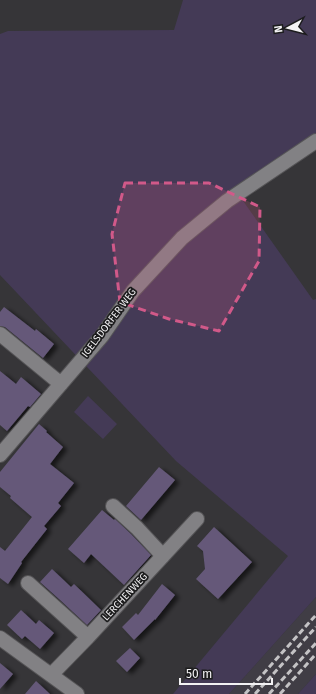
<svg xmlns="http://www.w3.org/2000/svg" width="316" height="694" viewBox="0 0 316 694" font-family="'Fira Sans',sans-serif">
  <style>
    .built { fill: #403d45 }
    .green { fill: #443a56 }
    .building { fill: #655979; filter: url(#shadow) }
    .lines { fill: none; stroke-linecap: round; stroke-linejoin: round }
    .minor-casing { stroke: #555456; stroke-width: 16 }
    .minor { stroke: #828184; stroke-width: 14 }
    .rail { stroke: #c4c3c5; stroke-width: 3; stroke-dasharray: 6 3; stroke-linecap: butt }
    .marked { fill: #d15989; fill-opacity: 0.2; stroke: #d15989; stroke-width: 3; stroke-dasharray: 8 5; stroke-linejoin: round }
    .labels { text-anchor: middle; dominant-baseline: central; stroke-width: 3.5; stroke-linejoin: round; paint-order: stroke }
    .street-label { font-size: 10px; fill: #f3f2f4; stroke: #1d1d1e }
  </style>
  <defs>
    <filter id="shadow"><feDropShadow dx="4.5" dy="2.5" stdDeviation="2" flood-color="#0009"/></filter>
  </defs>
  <rect width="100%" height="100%" fill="#363538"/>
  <path class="built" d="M 316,597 L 316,674 L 298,694 L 229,694 Z"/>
  <path class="green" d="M 183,0 L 316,0 L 316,146 L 241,198 L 313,300 L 316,299 L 316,597 L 229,694 L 173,694 L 288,556 L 176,461 L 0,275 L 0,34 L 8,31 L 174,30 Z
    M 88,396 L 117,424 L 103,439 L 74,412 Z
    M 316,674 L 316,694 L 298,694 Z"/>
  <path class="building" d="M 4,307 L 35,331 L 36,329 L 54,344 L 43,358 L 5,327 L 0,326 L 0,312 Z
    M 0,371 L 16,384 L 21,377 L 41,394 L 30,407 L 28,406 L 7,431 L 0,425 Z
    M 39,424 L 47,431 L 46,432 L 63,447 L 50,464 L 74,483 L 58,503 L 61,506 L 44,526 L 47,529 L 21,562 L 22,563 L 8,584 L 0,578 L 0,547 L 5,551 L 32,517 L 10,498 L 11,496 L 0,487 L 0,472 Z
    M 159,467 L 175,480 L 141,520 L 126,506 Z
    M 102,510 L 114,520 L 115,519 L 131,534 L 151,555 L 124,585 L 91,554 L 84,563 L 68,549 Z
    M 214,527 L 252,562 L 218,599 L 196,579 L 205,569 L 203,551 L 197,546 Z
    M 52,569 L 71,587 L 74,584 L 101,610 L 87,625 L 59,599 L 40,582 Z
    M 162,584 L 175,595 L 155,620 L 155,619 L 134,640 L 122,627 L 136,613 L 138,615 Z
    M 21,610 L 36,624 L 39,620 L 54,633 L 40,649 L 25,636 L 22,639 L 7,625 Z
    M 130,648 L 140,658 L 127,672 L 116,661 Z
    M 0,663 L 13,674 L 0,689 Z
    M 36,681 L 50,694 L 25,694 Z"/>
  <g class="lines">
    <defs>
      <path id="minor" d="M 0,334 L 61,384
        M 0,455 L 102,336 L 133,291 L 182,238 L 227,201 L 316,141
        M 113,506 L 137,528 L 163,556
        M 28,583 L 88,637
        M 0,638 L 77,694
        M 51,675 L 88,637 L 197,519"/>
    </defs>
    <use href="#minor" class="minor-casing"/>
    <use href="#minor" class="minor"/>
    <path class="rail" d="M 245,694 L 316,615
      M 255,694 L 316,627
      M 269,694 L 316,643
      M 280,694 L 316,654"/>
  </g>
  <path class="marked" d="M 125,183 L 209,183 L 260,207 L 259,261 L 219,331 L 169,319 L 120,302 L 112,234 Z"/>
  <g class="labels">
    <g class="street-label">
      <text transform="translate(109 323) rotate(-53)">IGELSDORFER WEG</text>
      <text transform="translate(125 597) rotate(-47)">LERCHENWEG</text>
    </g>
  </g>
  <g transform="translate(288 28) rotate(263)" stroke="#1d1d1e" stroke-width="3" paint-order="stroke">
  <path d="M0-3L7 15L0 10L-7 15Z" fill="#f3f2f4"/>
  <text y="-6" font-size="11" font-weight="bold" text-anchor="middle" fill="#f3f2f4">N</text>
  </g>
  <path d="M180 678v6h92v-6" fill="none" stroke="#f3f2f4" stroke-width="2"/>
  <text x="186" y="678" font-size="12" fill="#f3f2f4" stroke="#1d1d1e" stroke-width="3" paint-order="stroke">50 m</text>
</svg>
